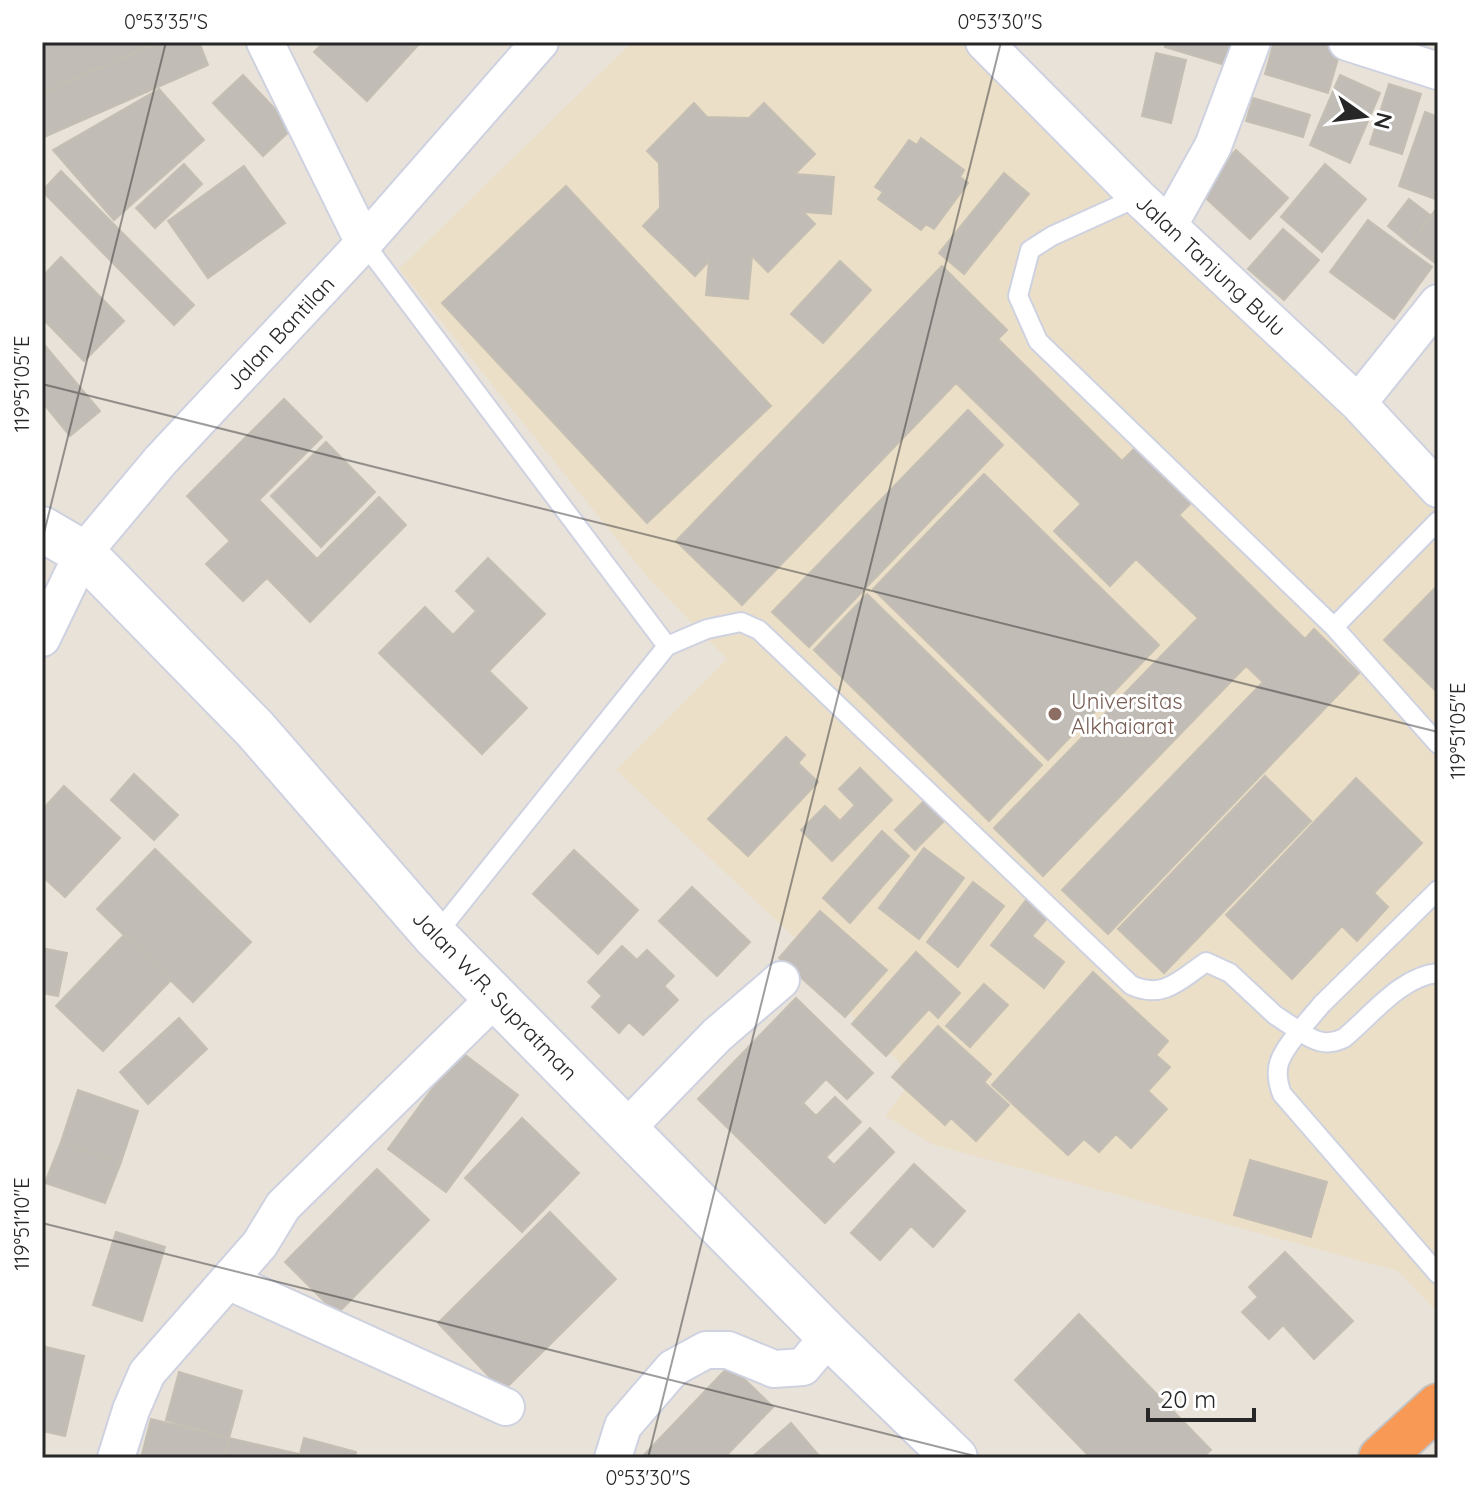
<svg xmlns="http://www.w3.org/2000/svg" width="1480" height="1500" viewBox="0 0 1480 1500" font-family="Quicksand,sans-serif">
  <style>
    .education { fill: #ebdfc8 }
    .building { fill: #c1bcb6; stroke: #c4beb3; stroke-width: 2 }
    .lines { fill: none; stroke-linecap: round; stroke-linejoin: round }
    .lane-casing { stroke: #ced2e0; stroke-width: 22 }
    .street-casing { stroke: #ced2e0; stroke-width: 40 }
    .secondary-casing { stroke: #ced2e0; stroke-width: 48 }
    .highway-casing { stroke: #c3c3c3; stroke-width: 48 }
    .lane { stroke: #fff; stroke-width: 18 }
    .street { stroke: #fff; stroke-width: 36 }
    .secondary { stroke: #fff; stroke-width: 44 }
    .highway { stroke: #f89955; stroke-width: 44 }
    .ticks { fill: none; stroke: #272727; stroke-width: 2; stroke-opacity: 0.45 }
    .education-dot { fill: #8d6e63; stroke: #fff; stroke-width: 3 }
    .labels { text-anchor: middle; dominant-baseline: central; stroke-width: 6; stroke-linejoin: round; paint-order: stroke }
    .street-label { font-size: 22px; fill: #272727; stroke: #fff }
    .education-label { font-size: 22px; fill: #785e54; stroke: #fff; text-anchor: start }
    .neatline { fill: none; stroke: #272727; stroke-width: 3 }
    .ticks-label { font-size: 20px; text-anchor: middle; fill: #272727 }
  </style>
  <rect width="100%" height="100%" fill="#e9e2d9"/>
  <path class="education" d="M 632,42 L 978,42 L 1438,481 L 1438,1313 L 1398,1271 L 934,1145 L 885,1116 L 909,1084 L 900,1063 L 786,951 L 797,940 L 616,770 L 727,659 L 649,579 L 399,269 Z"/>
  <path class="building" d="M 42,42 L 159,42 L 42,93 Z
    M 159,42 L 199,42 L 208,65 L 42,138 L 42,93 Z
    M 324,42 L 421,42 L 367,101 L 314,52 Z
    M 1166,42 L 1232,42 L 1225,65 L 1165,47 Z
    M 1274,42 L 1332,42 L 1342,45 L 1328,93 L 1265,74 Z
    M 1156,53 L 1186,60 L 1171,123 L 1142,116 Z
    M 243,75 L 293,128 L 263,156 L 213,103 Z
    M 1340,75 L 1380,93 L 1350,163 L 1310,145 Z
    M 1389,84 L 1421,94 L 1402,154 L 1370,144 Z
    M 159,89 L 204,140 L 114,220 L 53,150 Z
    M 1253,98 L 1310,115 L 1303,137 L 1246,121 Z
    M 694,103 L 707,117 L 749,118 L 764,103 L 815,154 L 795,174 L 834,177 L 831,214 L 803,212 L 815,224 L 768,272 L 752,256 L 748,299 L 706,295 L 709,261 L 695,276 L 643,226 L 660,208 L 659,163 L 647,151 Z
    M 1425,112 L 1438,117 L 1438,200 L 1399,186 Z
    M 921,138 L 964,170 L 960,177 L 968,183 L 934,229 L 926,224 L 921,230 L 878,199 L 883,192 L 875,187 L 909,140 L 917,145 Z
    M 1236,150 L 1288,198 L 1250,239 L 1198,191 Z
    M 184,164 L 202,184 L 155,228 L 136,208 Z
    M 1325,164 L 1366,199 L 1322,252 L 1281,217 Z
    M 244,166 L 285,223 L 208,278 L 168,221 Z
    M 61,171 L 194,305 L 174,325 L 42,191 Z
    M 1004,173 L 1029,194 L 964,274 L 939,253 Z
    M 566,186 L 771,406 L 647,523 L 442,303 Z
    M 1409,199 L 1430,215 L 1410,244 L 1388,226 Z
    M 1436,209 L 1438,211 L 1438,265 L 1410,244 Z
    M 1368,220 L 1432,267 L 1394,319 L 1330,272 Z
    M 1283,229 L 1319,260 L 1284,300 L 1248,269 Z
    M 61,257 L 124,321 L 84,361 L 42,318 L 42,277 Z
    M 840,261 L 871,290 L 823,343 L 791,314 Z
    M 942,266 L 1007,330 L 998,339 L 1122,461 L 1136,447 L 1192,502 L 1179,515 L 1305,639 L 1314,629 L 1359,673 L 1108,934 L 1062,890 L 1263,682 L 1246,666 L 1043,876 L 994,828 L 1198,618 L 1136,559 L 1110,586 L 1054,531 L 1081,504 L 956,383 L 742,605 L 676,541 Z
    M 42,342 L 100,411 L 70,436 L 42,402 Z
    M 284,399 L 322,437 L 259,500 L 317,559 L 379,497 L 406,525 L 310,622 L 267,578 L 243,601 L 206,564 L 230,541 L 187,496 Z
    M 968,410 L 1003,445 L 809,647 L 772,612 Z
    M 326,442 L 375,492 L 321,547 L 271,496 Z
    M 984,474 L 1159,645 L 1048,760 L 873,589 Z
    M 488,558 L 545,614 L 489,671 L 527,708 L 482,754 L 379,653 L 425,607 L 453,635 L 476,611 L 456,591 Z
    M 1438,585 L 1438,693 L 1384,640 Z
    M 867,594 L 1042,765 L 989,821 L 814,650 Z
    M 786,737 L 805,755 L 798,763 L 818,782 L 748,856 L 708,819 Z
    M 860,768 L 892,800 L 832,861 L 801,830 L 825,806 L 840,821 L 855,805 L 839,789 Z
    M 134,774 L 178,815 L 154,840 L 111,800 Z
    M 1265,776 L 1311,821 L 1164,973 L 1118,929 Z
    M 1356,778 L 1422,843 L 1374,893 L 1388,907 L 1357,941 L 1342,926 L 1292,979 L 1226,915 Z
    M 64,786 L 120,838 L 65,897 L 42,876 L 42,810 Z
    M 924,801 L 945,820 L 915,850 L 895,830 Z
    M 882,831 L 909,856 L 850,923 L 823,898 Z
    M 924,848 L 964,878 L 919,939 L 879,908 Z
    M 155,849 L 251,942 L 193,1002 L 97,909 Z
    M 574,850 L 638,910 L 598,954 L 533,894 Z
    M 973,882 L 1004,906 L 958,967 L 927,942 Z
    M 692,887 L 750,942 L 717,976 L 659,921 Z
    M 1027,899 L 1049,916 L 1032,936 L 1064,962 L 1044,988 L 991,945 Z
    M 820,911 L 887,970 L 845,1017 L 779,958 Z
    M 124,935 L 171,980 L 103,1051 L 56,1006 Z
    M 622,946 L 637,960 L 647,950 L 674,976 L 664,986 L 678,1000 L 643,1035 L 629,1022 L 619,1033 L 592,1007 L 602,996 L 588,982 Z
    M 42,948 L 67,953 L 58,996 L 42,993 Z
    M 916,952 L 960,993 L 938,1018 L 929,1009 L 886,1056 L 852,1024 Z
    M 1093,972 L 1168,1041 L 1156,1055 L 1170,1067 L 1148,1091 L 1167,1109 L 1131,1148 L 1116,1134 L 1099,1152 L 1084,1139 L 1068,1155 L 992,1085 Z
    M 984,984 L 1008,1005 L 970,1047 L 946,1026 Z
    M 796,998 L 873,1073 L 847,1099 L 826,1079 L 803,1103 L 816,1116 L 835,1097 L 861,1122 L 826,1157 L 834,1165 L 870,1128 L 894,1152 L 825,1223 L 698,1099 Z
    M 179,1018 L 207,1049 L 148,1104 L 120,1072 Z
    M 938,1026 L 991,1074 L 984,1082 L 1009,1105 L 976,1141 L 951,1118 L 945,1125 L 892,1077 Z
    M 460,1051 L 518,1095 L 446,1192 L 388,1149 Z
    M 78,1090 L 138,1111 L 121,1162 L 61,1142 Z
    M 522,1118 L 579,1173 L 522,1232 L 465,1178 Z
    M 61,1142 L 121,1162 L 105,1203 L 45,1183 Z
    M 1250,1160 L 1327,1182 L 1311,1237 L 1234,1215 Z
    M 914,1164 L 965,1211 L 933,1247 L 911,1226 L 880,1260 L 851,1233 Z
    M 377,1169 L 429,1220 L 337,1314 L 285,1262 Z
    M 550,1212 L 616,1279 L 503,1391 L 438,1323 Z
    M 116,1232 L 165,1247 L 142,1321 L 93,1305 Z
    M 1285,1252 L 1353,1321 L 1314,1359 L 1283,1325 L 1269,1339 L 1242,1312 L 1258,1297 L 1249,1287 Z
    M 1079,1314 L 1211,1450 L 1202,1458 L 1091,1458 L 1015,1380 Z
    M 42,1346 L 84,1356 L 65,1436 L 42,1431 Z
    M 730,1365 L 773,1407 L 724,1458 L 641,1458 Z
    M 179,1372 L 242,1391 L 229,1438 L 166,1420 Z
    M 151,1419 L 229,1438 L 224,1458 L 141,1458 Z
    M 791,1423 L 821,1458 L 751,1458 Z
    M 229,1438 L 299,1454 L 298,1458 L 224,1458 Z
    M 304,1438 L 356,1452 L 355,1458 L 299,1458 Z"/>
  <g class="lines">
    <defs>
      <path id="lane" d="M 1138,197 L 1052,236 L 1030,250 L 1018,296 L 1038,341 L 1334,627 L 1438,744
        M 364,243 L 667,646
        M 1334,627 L 1438,521
        M 435,936 L 667,646 L 707,629 L 741,622 L 759,630 L 1131,985 C 1163,1000 1180,980 1206,962 L 1230,973 L 1275,1015 L 1299,1031 L 1322,1004 L 1438,890
        M 1438,973 C 1401,976 1371,1016 1344,1038 C 1327,1047 1314,1041 1299,1031 C 1282,1054 1271,1065 1282,1094 L 1438,1274"/>
      <path id="street" d="M 265,42 L 364,243
        M 984,42 L 1138,197 L 1358,403 L 1438,489
        M 1347,42 L 1438,71
        M 1169,225 L 1213,146 L 1252,42
        M 1358,403 L 1438,303
        M 42,638 L 83,553 L 160,461 L 364,243 L 540,42
        M 626,1129 L 717,1035 L 781,980
        M 228,1281 L 506,1407
        M 116,1458 L 131,1410 L 147,1373 L 260,1244 L 283,1206 L 496,997
        M 613,1458 L 623,1426 L 673,1368 L 706,1350 L 728,1350 L 774,1369 L 803,1367 L 829,1336"/>
      <path id="secondary" d="M 42,529 L 83,553 L 255,729 L 435,936 L 829,1336 L 955,1458"/>
      <path id="highway" d="M 1381,1458 L 1438,1406"/>
    </defs>
    <use href="#lane" class="lane-casing"/>
    <use href="#street" class="street-casing"/>
    <use href="#secondary" class="secondary-casing"/>
    <use href="#highway" class="highway-casing"/>
    <use href="#lane" class="lane"/>
    <use href="#street" class="street"/>
    <use href="#secondary" class="secondary"/>
    <use href="#highway" class="highway"/>
  </g>
  <path class="ticks" d="M 42,384 L 1438,732M 42,541 L 166,42M 42,1223 L 983,1458M 648,1458 L 1001,42"/>
  <circle class="education-dot" cx="1055" cy="714" r="8"/>
  <g class="labels">
    <g class="street-label">
      <text transform="translate(1211 265) rotate(43)">Jalan Tanjung Bulu</text>
      <text transform="translate(280 333) rotate(-47)">Jalan Bantilan</text>
      <text transform="translate(495 995) rotate(46)">Jalan W.R. Supratman</text>
    </g>
    <g class="education-label">
      <text x="1071" y="701">Universitas<tspan x="1071" dy="25">Alkhaiarat</tspan></text>
    </g>
  </g>
  <rect width="1480" height="1500" fill="none" stroke="#ffffff" stroke-width="88"/>
  <g transform="translate(1364 116) rotate(104)" stroke="#ffffff" stroke-width="6" paint-order="stroke">
  <path d="M0-6L14 30L0 20L-14 30Z" fill="#272727"/>
  <text y="-12" font-size="22" font-weight="bold" text-anchor="middle" fill="#272727">N</text>
  </g>
  <path d="M1148 1408v12h106v-12" fill="none" stroke="#272727" stroke-width="4"/>
  <text x="1160" y="1408" font-size="24" fill="#272727" stroke="#ffffff" stroke-width="6" paint-order="stroke">20 m</text>
  <rect x="44" y="44" width="1392" height="1412" class="neatline"/>
  <g class="ticks-label">
    <text x="166" y="29">0°53'35"S</text>
    <text x="1000" y="29">0°53'30"S</text>
    <text transform="translate(22 384) rotate(-90)" y="7">119°51'05"E</text>
    <text transform="translate(1458 731) rotate(-90)" y="7">119°51'05"E</text>
    <text transform="translate(22 1224) rotate(-90)" y="7">119°51'10"E</text>
    <text x="648" y="1485">0°53'30"S</text>
  </g>
</svg>
